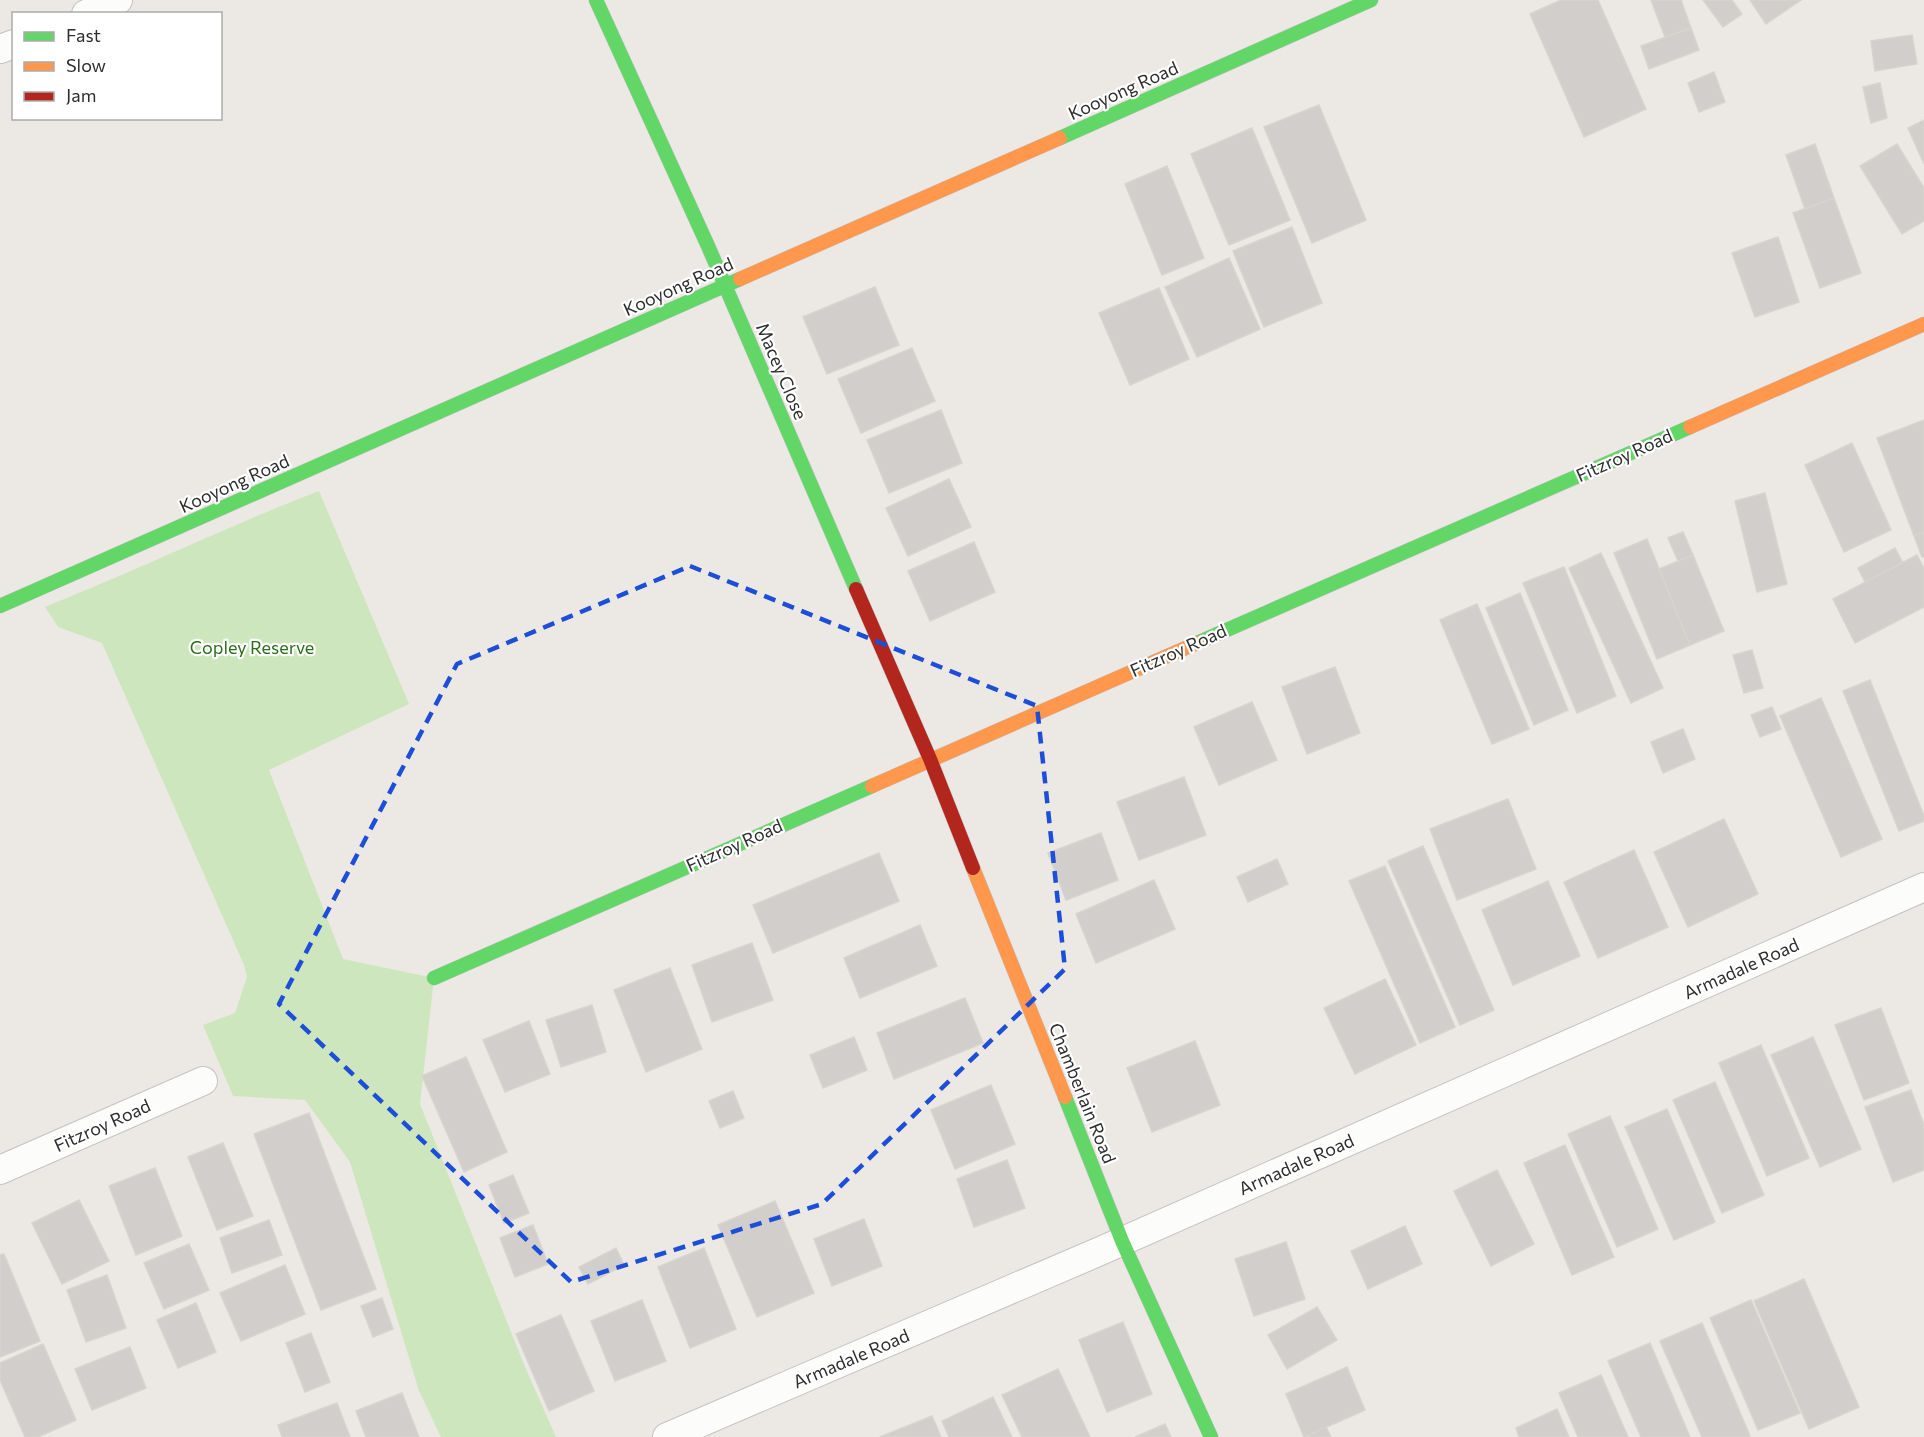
<svg xmlns="http://www.w3.org/2000/svg" width="1924" height="1437" viewBox="0 0 1924 1437" font-family="Commissioner,sans-serif">
  <style>
    .green { fill: #cee6be }
    .building { fill: #d1cecb; stroke: #d7d4d0; stroke-width: 1.5 }
    .lines { fill: none; stroke-linecap: round; stroke-linejoin: round }
    .street-casing { stroke: #c5c4c5; stroke-width: 30 }
    .fast-casing { stroke: #c5c4c5; stroke-width: 15 }
    .slow-casing { stroke: #c5c4c5; stroke-width: 15 }
    .jam-casing { stroke: #c5c4c5; stroke-width: 15 }
    .street { stroke: #fcfcfb; stroke-width: 28 }
    .fast { stroke: #63d668; stroke-width: 14 }
    .slow { stroke: #ff974d; stroke-width: 14 }
    .jam { stroke: #b3261e; stroke-width: 14 }
    .marked { fill: none; stroke: #1d4ed8; stroke-width: 4.5; stroke-dasharray: 12 8; stroke-linejoin: round }
    .labels { text-anchor: middle; dominant-baseline: central; stroke-width: 4.5; stroke-linejoin: round; paint-order: stroke }
    .street-label { font-size: 18px; fill: #2e2e2e; stroke: #fff }
    .park-label { font-size: 18px; fill: #2c6e1b; stroke: #fff }
  </style>
  <rect width="100%" height="100%" fill="#ece8e4"/>
  <path class="green" d="M 319,491 L 409,704 L 269,770 L 343,959 L 434,978 L 420,1104 L 525,1367 L 556,1437 L 441,1437 L 419,1391 L 350,1162 L 305,1100 L 233,1096 L 203,1025 L 235,1013 L 247,977 L 244,965 L 102,643 L 58,627 L 45,607 C 137,570 226,527 319,491 Z"/>
  <path class="building" d="M 1561,0 L 1598,0 L 1646,109 L 1584,137 L 1530,14 Z
    M 1651,0 L 1681,0 L 1691,28 L 1665,37 Z
    M 1703,0 L 1732,0 L 1742,14 L 1723,27 Z
    M 1750,0 L 1801,0 L 1766,24 Z
    M 1691,28 L 1699,50 L 1649,69 L 1641,46 Z
    M 1912,35 L 1917,64 L 1875,71 L 1871,41 Z
    M 1714,72 L 1725,102 L 1699,112 L 1688,83 Z
    M 1880,83 L 1887,118 L 1871,123 L 1863,87 Z
    M 1319,105 L 1366,220 L 1312,243 L 1264,127 Z
    M 1924,120 L 1924,164 L 1908,128 Z
    M 1252,128 L 1290,220 L 1229,245 L 1191,154 Z
    M 1815,144 L 1834,198 L 1805,209 L 1786,155 Z
    M 1897,144 L 1924,188 L 1924,221 L 1902,234 L 1860,166 Z
    M 1167,166 L 1204,258 L 1162,275 L 1125,184 Z
    M 1834,198 L 1861,273 L 1820,288 L 1793,213 Z
    M 1292,227 L 1322,303 L 1264,327 L 1233,251 Z
    M 1778,237 L 1799,302 L 1755,317 L 1732,253 Z
    M 1229,258 L 1260,329 L 1197,357 L 1165,287 Z
    M 875,287 L 899,345 L 827,374 L 803,317 Z
    M 1159,288 L 1189,359 L 1130,385 L 1099,313 Z
    M 912,348 L 935,401 L 861,433 L 838,379 Z
    M 941,410 L 962,463 L 889,493 L 867,440 Z
    M 1924,420 L 1924,532 L 1914,536 L 1877,438 Z
    M 1852,443 L 1891,530 L 1844,552 L 1805,465 Z
    M 949,479 L 971,527 L 908,556 L 886,508 Z
    M 1765,493 L 1787,584 L 1757,592 L 1735,501 Z
    M 1683,532 L 1693,555 L 1678,561 L 1668,538 Z
    M 1924,532 L 1924,557 L 1922,557 L 1914,536 Z
    M 1647,539 L 1690,645 L 1657,659 L 1614,553 Z
    M 974,542 L 995,592 L 930,621 L 908,571 Z
    M 1895,548 L 1903,563 L 1865,582 L 1858,568 Z
    M 1601,553 L 1663,688 L 1631,703 L 1569,568 Z
    M 1693,555 L 1724,631 L 1690,645 L 1659,569 Z
    M 1917,555 L 1924,568 L 1924,607 L 1855,643 L 1833,599 Z
    M 1564,567 L 1616,696 L 1577,713 L 1523,583 Z
    M 1520,593 L 1568,710 L 1534,725 L 1486,608 Z
    M 1477,604 L 1529,729 L 1492,744 L 1440,620 Z
    M 1752,650 L 1763,688 L 1744,693 L 1733,655 Z
    M 1335,667 L 1360,733 L 1307,754 L 1282,687 Z
    M 1870,680 L 1924,816 L 1924,821 L 1899,831 L 1843,691 Z
    M 1821,698 L 1882,839 L 1841,857 L 1780,716 Z
    M 1252,702 L 1277,760 L 1219,785 L 1194,727 Z
    M 1772,707 L 1781,729 L 1760,737 L 1751,715 Z
    M 1683,729 L 1695,759 L 1663,773 L 1651,742 Z
    M 1184,777 L 1206,835 L 1139,860 L 1117,802 Z
    M 1508,799 L 1536,869 L 1457,900 L 1430,829 Z
    M 1724,819 L 1758,894 L 1688,927 L 1654,852 Z
    M 1101,833 L 1118,880 L 1066,900 L 1048,853 Z
    M 1423,846 L 1494,1010 L 1460,1025 L 1388,861 Z
    M 1634,850 L 1668,927 L 1598,958 L 1564,882 Z
    M 879,853 L 899,901 L 773,953 L 753,905 Z
    M 1277,859 L 1288,884 L 1248,902 L 1237,877 Z
    M 1385,866 L 1455,1027 L 1420,1043 L 1349,881 Z
    M 1154,880 L 1175,929 L 1096,963 L 1076,914 Z
    M 1548,881 L 1580,956 L 1513,985 L 1482,910 Z
    M 920,925 L 937,966 L 860,998 L 844,958 Z
    M 752,943 L 773,1000 L 712,1022 L 692,965 Z
    M 670,968 L 702,1049 L 646,1072 L 614,990 Z
    M 1385,979 L 1416,1045 L 1355,1074 L 1324,1008 Z
    M 965,998 L 983,1043 L 894,1079 L 877,1033 Z
    M 592,1005 L 606,1052 L 561,1067 L 546,1020 Z
    M 1881,1008 L 1909,1083 L 1864,1100 L 1835,1025 Z
    M 529,1021 L 550,1074 L 505,1092 L 483,1040 Z
    M 854,1037 L 867,1070 L 823,1088 L 810,1055 Z
    M 1813,1037 L 1861,1149 L 1820,1167 L 1771,1055 Z
    M 1195,1041 L 1220,1105 L 1152,1132 L 1127,1068 Z
    M 1761,1045 L 1809,1158 L 1767,1176 L 1719,1063 Z
    M 466,1057 L 507,1152 L 464,1172 L 422,1076 Z
    M 1715,1082 L 1764,1195 L 1722,1213 L 1673,1100 Z
    M 991,1085 L 1015,1144 L 955,1169 L 931,1110 Z
    M 1911,1090 L 1924,1125 L 1924,1170 L 1893,1182 L 1865,1107 Z
    M 733,1091 L 744,1118 L 720,1128 L 709,1101 Z
    M 1667,1109 L 1715,1222 L 1674,1240 L 1625,1127 Z
    M 309,1113 L 376,1289 L 321,1310 L 254,1134 Z
    M 1610,1116 L 1658,1229 L 1617,1247 L 1568,1134 Z
    M 223,1143 L 253,1216 L 217,1230 L 188,1157 Z
    M 1565,1145 L 1614,1257 L 1572,1275 L 1524,1163 Z
    M 1007,1160 L 1025,1208 L 974,1227 L 957,1179 Z
    M 155,1168 L 182,1236 L 136,1255 L 109,1186 Z
    M 1497,1170 L 1534,1244 L 1491,1266 L 1454,1191 Z
    M 513,1175 L 529,1213 L 504,1223 L 489,1185 Z
    M 79,1200 L 109,1261 L 62,1284 L 32,1223 Z
    M 775,1201 L 814,1293 L 757,1317 L 718,1225 Z
    M 864,1219 L 882,1266 L 832,1286 L 814,1239 Z
    M 269,1220 L 282,1255 L 232,1273 L 220,1238 Z
    M 533,1225 L 548,1264 L 515,1277 L 500,1238 Z
    M 1405,1226 L 1422,1264 L 1368,1289 L 1351,1251 Z
    M 1286,1242 L 1305,1299 L 1254,1316 L 1235,1259 Z
    M 189,1244 L 209,1290 L 164,1309 L 144,1263 Z
    M 616,1248 L 624,1265 L 588,1284 L 579,1267 Z
    M 704,1248 L 736,1329 L 690,1348 L 658,1267 Z
    M 4,1254 L 40,1341 L 0,1357 L 0,1255 Z
    M 285,1265 L 305,1314 L 241,1341 L 220,1293 Z
    M 107,1275 L 126,1328 L 86,1342 L 67,1290 Z
    M 1804,1279 L 1859,1407 L 1809,1429 L 1754,1301 Z
    M 382,1298 L 393,1329 L 373,1337 L 361,1306 Z
    M 642,1300 L 666,1361 L 615,1381 L 591,1321 Z
    M 1751,1300 L 1800,1413 L 1758,1430 L 1710,1318 Z
    M 196,1303 L 216,1352 L 178,1368 L 157,1320 Z
    M 1317,1307 L 1337,1340 L 1287,1369 L 1268,1335 Z
    M 561,1315 L 594,1391 L 549,1411 L 516,1334 Z
    M 1123,1322 L 1152,1394 L 1107,1412 L 1079,1340 Z
    M 1702,1323 L 1750,1436 L 1748,1437 L 1702,1437 L 1660,1341 Z
    M 311,1333 L 330,1382 L 305,1392 L 286,1343 Z
    M 1650,1343 L 1690,1437 L 1641,1437 L 1608,1361 Z
    M 43,1344 L 76,1420 L 38,1437 L 25,1437 L 0,1380 L 0,1363 Z
    M 130,1347 L 146,1388 L 92,1410 L 75,1369 Z
    M 1347,1367 L 1365,1410 L 1304,1437 L 1286,1394 Z
    M 1058,1369 L 1090,1437 L 1022,1437 L 1002,1395 Z
    M 1601,1375 L 1628,1437 L 1578,1437 L 1559,1393 Z
    M 402,1393 L 419,1437 L 366,1437 L 356,1411 Z
    M 993,1397 L 1012,1437 L 949,1437 L 942,1421 Z
    M 337,1403 L 350,1437 L 282,1437 L 278,1425 Z
    M 1557,1409 L 1569,1437 L 1519,1437 L 1516,1428 Z
    M 932,1416 L 941,1437 L 880,1437 Z
    M 1165,1424 L 1171,1437 L 1135,1437 Z
    M 1326,1427 L 1331,1437 L 1304,1437 Z"/>
  <g class="lines">
    <defs>
      <path id="street" d="M 86,14 L 118,0
        M 0,49 L 14,44
        M 0,1170 L 203,1081
        M 667,1437 L 1098,1252 L 1924,887"/>
      <path id="fast" d="M 596,0 L 708,246 L 856,589
        M 1060,138 L 1371,0
        M 0,606 L 740,279
        M 1197,643 L 1690,427
        M 434,978 L 872,786
        M 1065,1097 L 1122,1241 L 1211,1437"/>
      <path id="slow" d="M 740,279 L 1060,138
        M 1690,427 L 1924,324
        M 872,786 L 1197,643
        M 973,868 L 1065,1097"/>
      <path id="jam" d="M 856,589 L 930,759 L 973,868"/>
    </defs>
    <use href="#street" class="street-casing"/>
    <use href="#fast" class="fast-casing"/>
    <use href="#slow" class="slow-casing"/>
    <use href="#jam" class="jam-casing"/>
    <use href="#street" class="street"/>
    <use href="#fast" class="fast"/>
    <use href="#slow" class="slow"/>
    <use href="#jam" class="jam"/>
  </g>
  <path class="marked" d="M 690,566 L 1037,706 L 1065,969 L 822,1204 L 571,1282 L 279,1004 L 457,664 Z"/>
  <g class="labels">
    <g class="street-label">
      <text transform="translate(1123 90) rotate(-24)">Kooyong Road</text>
      <text transform="translate(678 286) rotate(-24)">Kooyong Road</text>
      <text transform="translate(782 371) rotate(67)">Macey Close</text>
      <text transform="translate(1624 455) rotate(-24)">Fitzroy Road</text>
      <text transform="translate(234 483) rotate(-24)">Kooyong Road</text>
      <text transform="translate(1178 650) rotate(-24)">Fitzroy Road</text>
      <text transform="translate(734 845) rotate(-24)">Fitzroy Road</text>
      <text transform="translate(1741 968) rotate(-24)">Armadale Road</text>
      <text transform="translate(1083 1093) rotate(68)">Chamberlain Road</text>
      <text transform="translate(102 1125) rotate(-24)">Fitzroy Road</text>
      <text transform="translate(1296 1164) rotate(-24)">Armadale Road</text>
      <text transform="translate(851 1358) rotate(-23)">Armadale Road</text>
    </g>
    <g class="park-label">
      <text x="252" y="647">Copley Reserve</text>
    </g>
  </g>
  <rect x="12" y="12" width="210" height="108" fill="#ffffff" stroke="#ababab" stroke-width="1.5"/>
  <rect x="24" y="32" width="30" height="9" fill="#63d668" stroke="#ababab" stroke-width="1.5"/>
  <text x="66" y="42" font-size="18" fill="#2e2e2e">Fast</text>
  <rect x="24" y="62" width="30" height="9" fill="#ff974d" stroke="#ababab" stroke-width="1.5"/>
  <text x="66" y="72" font-size="18" fill="#2e2e2e">Slow</text>
  <rect x="24" y="92" width="30" height="9" fill="#b3261e" stroke="#ababab" stroke-width="1.5"/>
  <text x="66" y="102" font-size="18" fill="#2e2e2e">Jam</text>
</svg>
